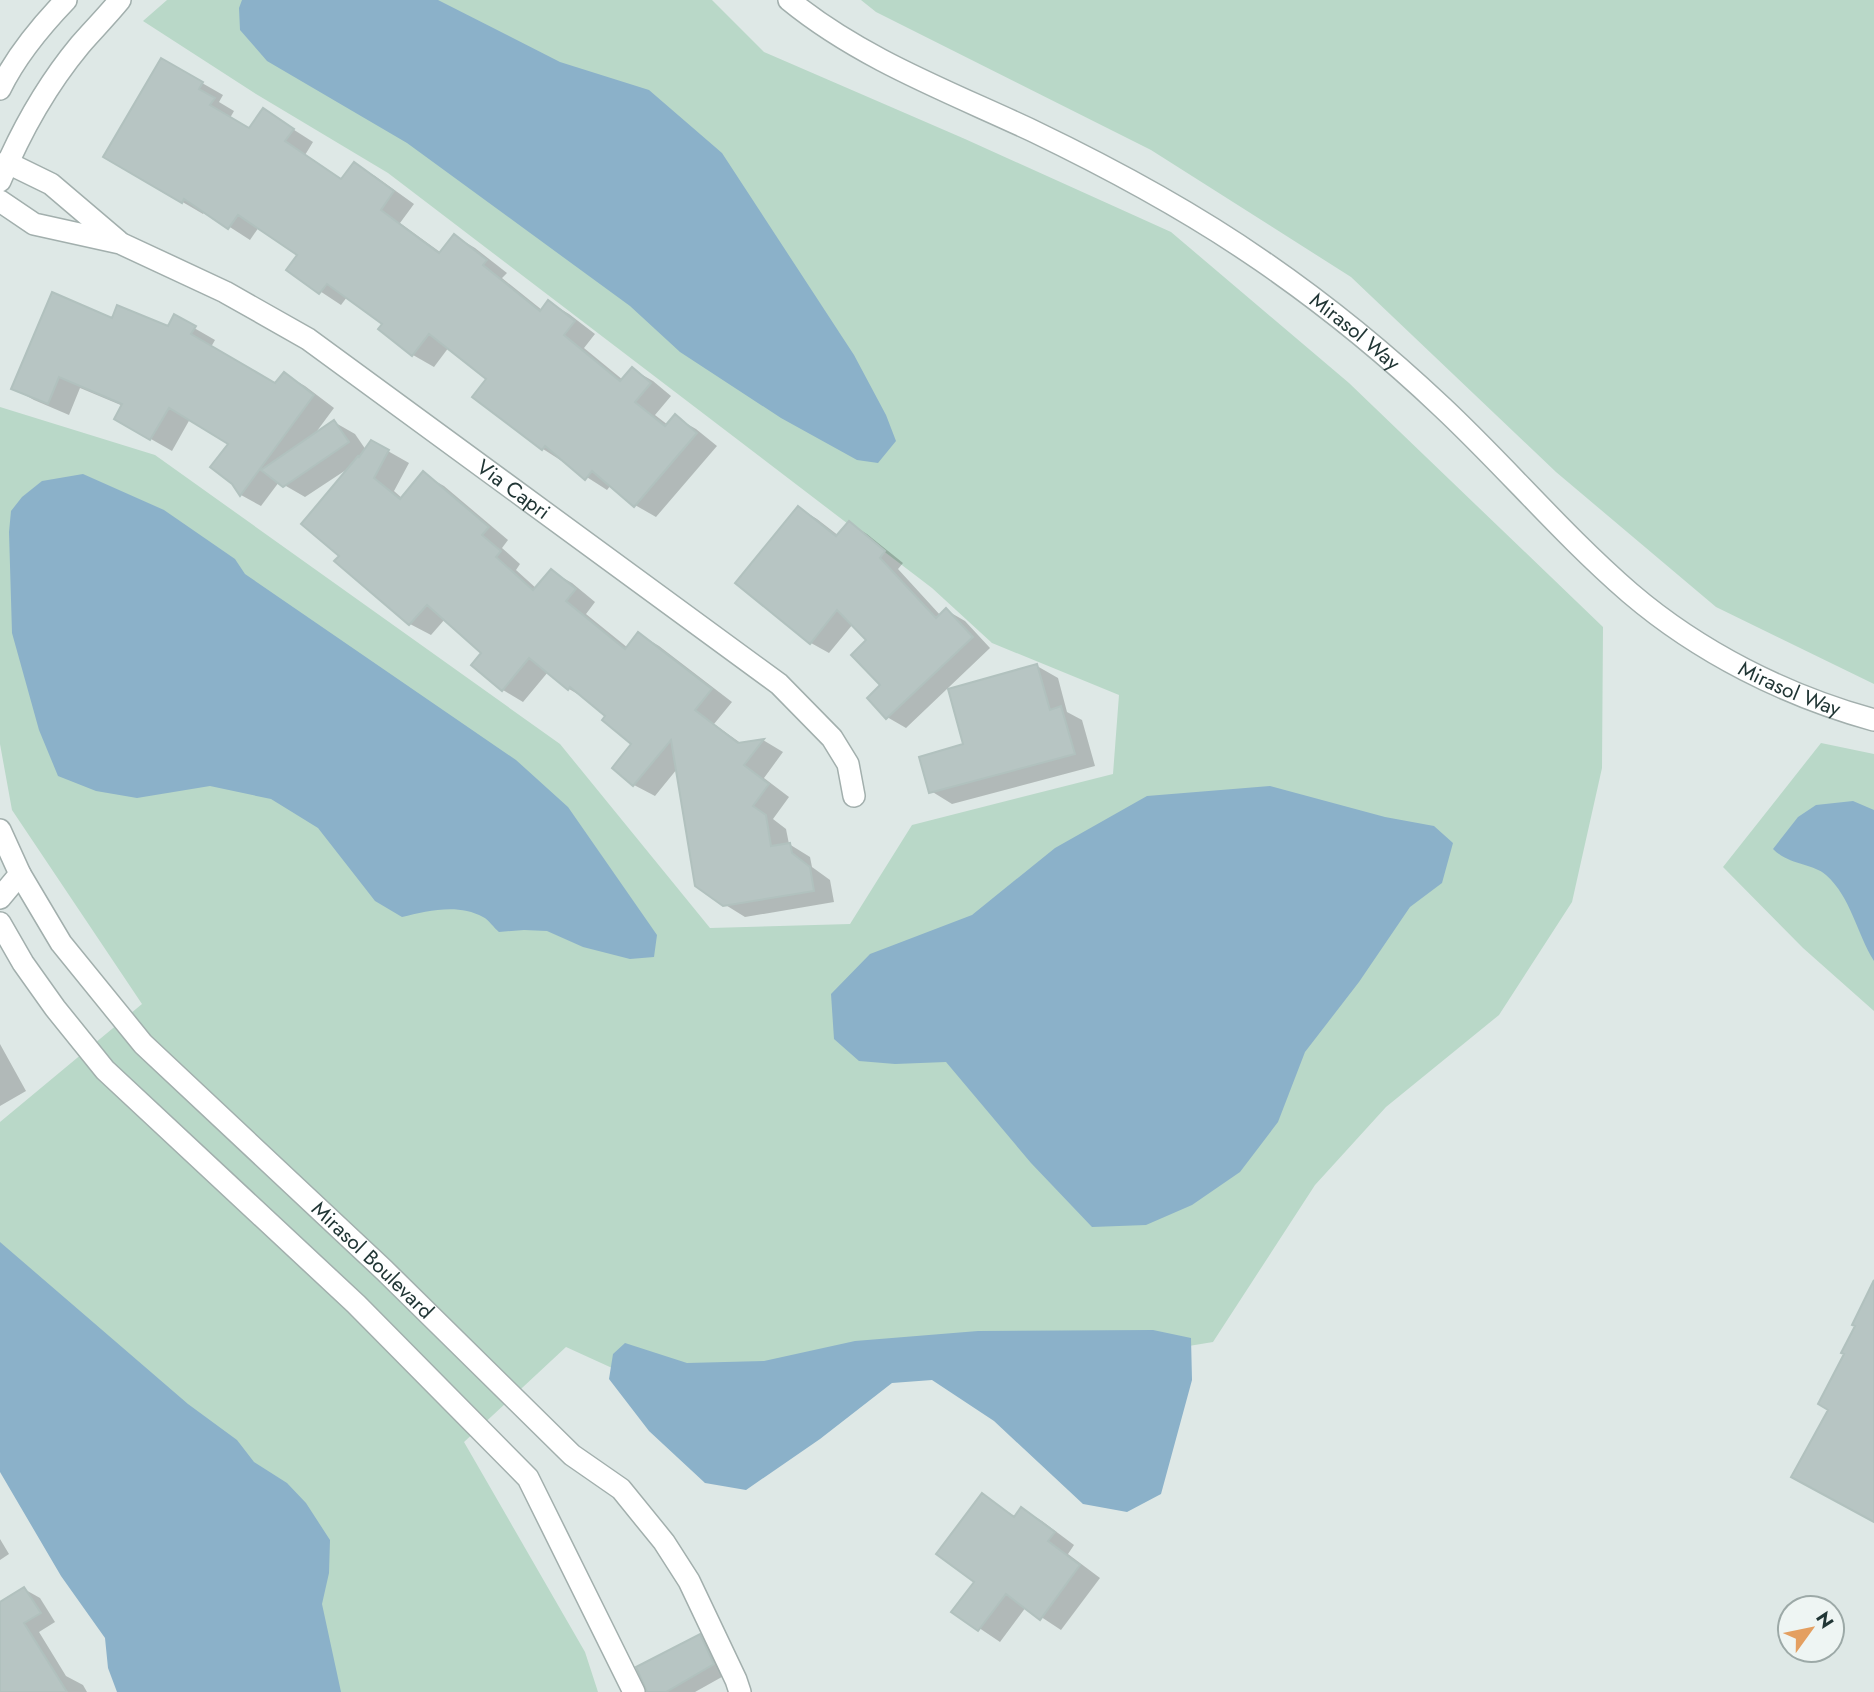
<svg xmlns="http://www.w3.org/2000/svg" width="1874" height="1692" viewBox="0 0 1874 1692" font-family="Jost,sans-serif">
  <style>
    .green { fill: #b9d8c8 }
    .water { fill: #8bb1c9 }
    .shadow { fill: #0003 }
    .building { fill: #b7c5c3; stroke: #b1c1be; stroke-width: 2 }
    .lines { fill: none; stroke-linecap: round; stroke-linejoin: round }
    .minor-casing { stroke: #a2afad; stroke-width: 24 }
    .minor { stroke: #fff; stroke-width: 21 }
    .labels { text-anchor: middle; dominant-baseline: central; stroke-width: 5; stroke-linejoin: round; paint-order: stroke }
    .street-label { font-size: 21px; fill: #213635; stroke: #eef5f3 }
  </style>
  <rect width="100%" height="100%" fill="#dee8e6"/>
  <path class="green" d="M 167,0 L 712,0 L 764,52 L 965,139 L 1171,232 L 1349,383 L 1603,627 L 1602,768 L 1572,902 L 1499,1015 L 1386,1107 L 1315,1185 L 1213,1342 L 1110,1359 L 656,1388 L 566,1347 L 464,1442 L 585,1652 L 598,1692 L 184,1692 L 0,1381 L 0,1122 L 142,1004 L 12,810 L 0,744 L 0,407 L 155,455 L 560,744 L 710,928 L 850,924 L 912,825 L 1113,774 L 1119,695 L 992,643 L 932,588 L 388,173 L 256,94 L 143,21 Z
    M 861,0 L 1874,0 L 1874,684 L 1716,607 L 1556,472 L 1351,277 L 1151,150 L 876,12 Z
    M 1821,743 L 1874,754 L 1874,1011 L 1803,948 L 1723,867 Z"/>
  <path class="water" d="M 242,0 L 438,0 L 560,62 L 649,90 L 722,153 L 854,355 L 886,415 L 896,441 L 878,463 L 857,460 L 781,418 L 680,352 L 630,306 L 407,143 L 267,61 L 240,30 L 239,8 Z
    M 83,474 L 164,510 L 235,559 L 245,574 L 516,760 L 568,807 L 657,935 L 654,957 L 630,959 L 583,947 L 547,931 L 524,930 L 499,932 C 494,928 489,920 483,917 C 458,903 427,911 402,917 L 375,901 L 318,828 L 271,799 L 210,786 L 137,798 L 96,791 L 58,776 L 39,730 L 12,633 L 9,532 L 11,511 L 22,497 L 42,481 Z
    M 1270,786 L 1385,817 L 1434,826 L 1453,843 L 1442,883 L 1410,907 L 1359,982 L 1305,1052 L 1278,1122 L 1240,1172 L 1192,1205 L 1146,1225 L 1092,1227 L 1031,1163 L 946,1062 L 895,1064 L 859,1061 L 834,1039 L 831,994 L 870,954 L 972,915 L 1055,848 L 1147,796 Z
    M 1853,801 L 1874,810 L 1874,961 C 1857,934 1851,897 1826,875 C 1812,863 1790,866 1773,849 L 1798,817 L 1816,805 Z
    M 0,1242 L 188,1404 L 237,1440 L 254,1462 L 287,1483 L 306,1503 L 330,1540 L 329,1573 L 322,1604 L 341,1692 L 117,1692 L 108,1668 L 105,1638 L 61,1576 L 0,1472 Z
    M 1153,1330 L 1191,1338 L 1192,1380 L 1161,1494 L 1127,1512 L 1083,1504 L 994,1421 L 932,1380 L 892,1383 L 820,1439 L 746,1490 L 705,1483 L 649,1431 L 609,1379 L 613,1354 L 625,1343 L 687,1363 L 764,1361 L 855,1341 L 978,1331 Z"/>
  <path class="shadow" d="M 162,60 L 223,95 L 219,102 L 234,111 L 230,118 L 250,130 L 263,110 L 313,142 L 305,155 L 342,180 L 354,164 L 375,176 L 414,204 L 400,223 L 440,252 L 455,236 L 475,248 L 507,273 L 502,278 L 542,310 L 549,302 L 569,314 L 595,334 L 584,348 L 623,380 L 632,369 L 653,381 L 671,396 L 655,415 L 668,425 L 675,417 L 696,429 L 717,446 L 656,517 L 635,505 L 611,485 L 607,490 L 543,449 L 489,379 L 449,347 L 434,367 L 413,355 L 384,324 L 347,297 L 341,305 L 288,270 L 299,255 L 259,227 L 250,240 L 205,211 L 203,214 L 106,157 Z
    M 175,317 L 215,340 L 211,347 L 276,385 L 284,374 L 305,386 L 334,408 L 314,435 L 334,422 L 355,434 L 366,450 L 372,442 L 409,463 L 394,491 L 403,499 L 423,474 L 444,486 L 508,540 L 502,548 L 520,564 L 516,570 L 537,589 L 551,571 L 572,583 L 595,602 L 586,614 L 628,648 L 639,634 L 659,646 L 732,702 L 714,724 L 742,744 L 763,740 L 783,752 L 764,778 L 789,797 L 773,819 L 786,829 L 789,844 L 810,857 L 812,867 L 830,880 L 834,902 L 745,917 L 724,904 L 677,769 L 655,796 L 634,785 L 614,767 L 634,744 L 607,715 L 588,700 L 569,689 L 548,672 L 523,702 L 503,690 L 484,653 L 445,619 L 431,635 L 410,624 L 337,561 L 341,555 L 349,468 L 305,497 L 279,482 L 261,506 L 241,495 L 231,443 L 190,419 L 172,451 L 116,419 L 123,406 L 80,388 L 69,415 L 34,400 L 13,388 L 113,320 L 168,328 Z
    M 799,508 L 817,519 L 839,536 L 849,523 L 867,534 L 903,563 L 898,569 L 941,616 L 946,610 L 965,621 L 990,648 L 906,728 L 887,717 L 883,686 L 869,640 L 853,624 L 829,653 L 811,643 Z
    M 1037,666 L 1058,678 L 1067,712 L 1082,720 L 1095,766 L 952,804 L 931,791 L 965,745 Z
    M 0,1044 L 26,1091 L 0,1106 Z
    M 983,1496 L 1016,1517 L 1022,1509 L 1042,1521 L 1074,1545 L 1068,1554 L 1100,1578 L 1061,1630 L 1026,1607 L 1000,1642 L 954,1611 L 976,1582 Z
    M 0,1539 L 9,1554 L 0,1560 Z
    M 24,1589 L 40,1598 L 55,1622 L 39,1632 L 66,1676 L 83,1685 L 87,1692 L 0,1692 L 0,1603 Z
    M 700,1636 L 715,1645 L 729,1673 L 695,1692 L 648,1692 Z"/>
  <path class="building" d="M 161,58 L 203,82 L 199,89 L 215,98 L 210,105 L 249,128 L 263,108 L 294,129 L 285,141 L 341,179 L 354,162 L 394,191 L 381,210 L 439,253 L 454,234 L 487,260 L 483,265 L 540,311 L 548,300 L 575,321 L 564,335 L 620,381 L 632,367 L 651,383 L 635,402 L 665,426 L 675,414 L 697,433 L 634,507 L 592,471 L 585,480 L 545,446 L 542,450 L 472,397 L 486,379 L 429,334 L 412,356 L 378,329 L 382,324 L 327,284 L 319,294 L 286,270 L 297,255 L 238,215 L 228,229 L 184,199 L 182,203 L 103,157 Z
    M 52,292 L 112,318 L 117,305 L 168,326 L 174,314 L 196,326 L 191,334 L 275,383 L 284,372 L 314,395 L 240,496 L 232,484 L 210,467 L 228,444 L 169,408 L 150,440 L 114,419 L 122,404 L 59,377 L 48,404 L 11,389 Z
    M 334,420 L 349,442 L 283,487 L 261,470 Z
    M 371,440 L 389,450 L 374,478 L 400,499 L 423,471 L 489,527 L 482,535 L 501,551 L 496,557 L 533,590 L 551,569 L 576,589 L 566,601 L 625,649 L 638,632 L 712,689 L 695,710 L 738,743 L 764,739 L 744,765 L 769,784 L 753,806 L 766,815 L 771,846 L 790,843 L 792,853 L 810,867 L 814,891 L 723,906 L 695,886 L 671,740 L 633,786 L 612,768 L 631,744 L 602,720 L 605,716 L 570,687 L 568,690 L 529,658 L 502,691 L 471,665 L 481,653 L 427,605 L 409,625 L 334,561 L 339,556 L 301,524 L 358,456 L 359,457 Z
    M 798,506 L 836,536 L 849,521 L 885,551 L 880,558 L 936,618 L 946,608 L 973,637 L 886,719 L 867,698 L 880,685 L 851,655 L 866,640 L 837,610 L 810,644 L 735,583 Z
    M 1037,664 L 1050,710 L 1061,706 L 1075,754 L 929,793 L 919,757 L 963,744 L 948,689 Z
    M 1874,1280 L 1874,1522 L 1791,1477 L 1828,1410 L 1818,1404 L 1844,1354 L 1841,1353 L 1855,1326 L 1852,1325 Z
    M 982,1493 L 1014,1517 L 1021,1507 L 1055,1532 L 1048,1541 L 1080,1565 L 1040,1620 L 1006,1594 L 978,1631 L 951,1612 L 974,1582 L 936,1554 Z
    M 24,1587 L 41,1613 L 24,1623 L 67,1692 L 0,1692 L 0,1602 Z
    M 700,1634 L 714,1664 L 666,1692 L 647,1692 L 636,1667 Z"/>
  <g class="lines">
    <defs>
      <g id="minor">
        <path id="s1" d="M 789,0 C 861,59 950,92 1033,131 C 1112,169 1190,211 1262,261 C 1326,305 1386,354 1442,407 C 1506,467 1563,535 1630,593 C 1699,652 1786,696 1874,720"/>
        <path d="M 0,89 C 16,56 41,26 66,0"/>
        <path d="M 0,164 L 8,163 L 51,184 L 118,241"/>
        <path d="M 0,181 C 20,133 46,86 80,45 C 93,30 107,16 120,0"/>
        <path id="s2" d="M 0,201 L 34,224 L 120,243 L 225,292 L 308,339 L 779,684 L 832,738 L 848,764 L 854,796"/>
        <path id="s3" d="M 0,830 L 20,874 L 61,943 L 143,1044 L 384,1270 L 572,1455 L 621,1489 L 664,1542 L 689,1581 L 736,1680 L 740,1692"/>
        <path d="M 0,898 L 20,874"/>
        <path d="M 0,923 L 23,963 L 55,1008 L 105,1070 L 356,1304 L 528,1478 L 634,1692"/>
      </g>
    </defs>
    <use href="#minor" class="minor-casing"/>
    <use href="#minor" class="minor"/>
  </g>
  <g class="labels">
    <g class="street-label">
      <text stroke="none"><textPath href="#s1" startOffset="658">Mirasol Way</textPath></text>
      <text stroke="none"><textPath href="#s2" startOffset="595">Via Capri</textPath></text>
      <text stroke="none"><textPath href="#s1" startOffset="1225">Mirasol Way</textPath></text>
      <text stroke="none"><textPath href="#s3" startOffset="574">Mirasol Boulevard</textPath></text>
    </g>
  </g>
  <g transform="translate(1811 1629) rotate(57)"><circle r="33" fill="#eef5f3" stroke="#9ca9a7" stroke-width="2"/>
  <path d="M0-5L12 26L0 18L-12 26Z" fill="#e49f60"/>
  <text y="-10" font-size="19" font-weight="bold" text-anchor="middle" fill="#213635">N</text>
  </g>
</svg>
